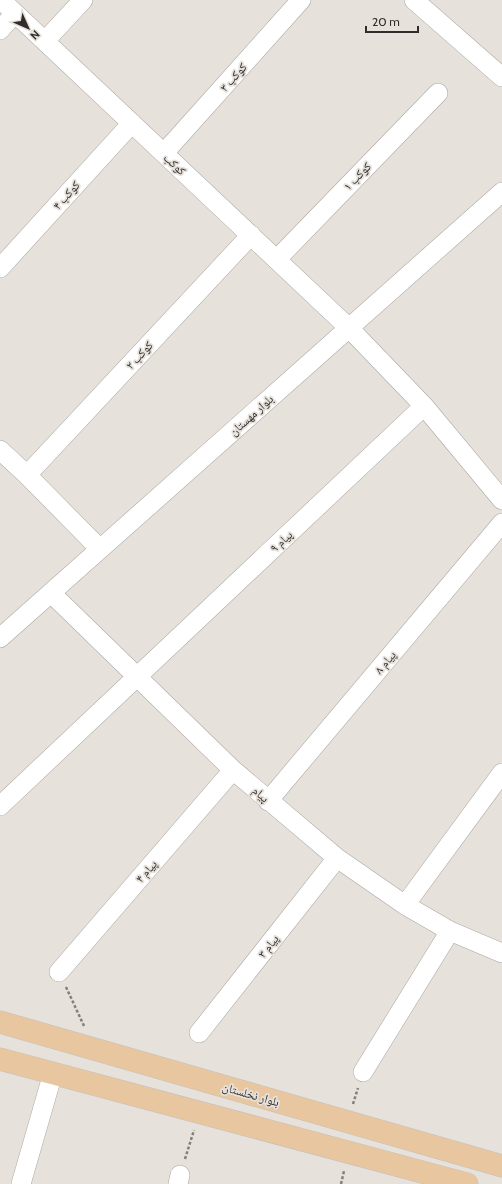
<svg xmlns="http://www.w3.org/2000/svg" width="502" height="1184" viewBox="0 0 502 1184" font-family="Cabin,'Noto Naskh Arabic',sans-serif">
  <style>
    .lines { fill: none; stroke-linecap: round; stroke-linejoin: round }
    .minor-casing { stroke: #aba6a1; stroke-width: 20 }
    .major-casing { stroke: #c1c0bf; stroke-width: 23 }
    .path { stroke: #83807c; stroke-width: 2.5; stroke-dasharray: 3 2; stroke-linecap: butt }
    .minor { stroke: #fff; stroke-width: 19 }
    .major { stroke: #e8c6a0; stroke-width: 22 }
    .labels { text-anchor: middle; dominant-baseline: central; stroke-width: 3.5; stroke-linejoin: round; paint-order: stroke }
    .street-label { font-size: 12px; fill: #2f2d2b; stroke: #e6e1db }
  </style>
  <rect width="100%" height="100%" fill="#e6e1db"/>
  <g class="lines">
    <defs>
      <path id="minor" d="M 1,0 L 349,328 L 424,406 L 502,500
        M 414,0 L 502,77
        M 0,30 L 15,13
        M 45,41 L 83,0
        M 164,153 L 301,0
        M 277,259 L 438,93
        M 0,268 L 132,123
        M 0,450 L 27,475 L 100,549
        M 27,475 L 251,235
        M 51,593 L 233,770 L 337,858 L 405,905 L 450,931 L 502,953
        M 0,638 L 502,192
        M 268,801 L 502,523
        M 0,806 L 424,406
        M 405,905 L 502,773
        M 59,972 L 233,770
        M 199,1033 L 337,858
        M 363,1072 L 450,931
        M 21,1184 L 53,1073
        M 178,1184 L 180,1175"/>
      <path id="major" d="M 0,1022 L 502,1166
        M 0,1059 L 467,1184"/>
    </defs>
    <use href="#minor" class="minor-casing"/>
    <use href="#major" class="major-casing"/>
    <path class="path" d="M 66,987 L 84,1026
      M 353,1104 L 358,1088
      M 185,1159 L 194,1130
      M 341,1184 L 344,1171"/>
    <use href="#minor" class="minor"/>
    <use href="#major" class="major"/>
  </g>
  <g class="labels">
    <g class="street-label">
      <text transform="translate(233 77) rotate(-48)">کوکب ۳</text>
      <text transform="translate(175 164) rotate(43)">کوکب</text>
      <text transform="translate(357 176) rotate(-46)">کوکب ۱</text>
      <text transform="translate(66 195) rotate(-48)">کوکب ۴</text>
      <text transform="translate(139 355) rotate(-47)">کوکب ۲</text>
      <text transform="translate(251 415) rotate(-42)">بلوار مهستان</text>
      <text transform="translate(281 541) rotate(-43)">پیام ۹</text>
      <text transform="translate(385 662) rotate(-50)">پیام ۸</text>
      <text transform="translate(261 794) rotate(41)">پیام</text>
      <text transform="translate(146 871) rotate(-49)">پیام ۴</text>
      <text transform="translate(268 946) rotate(-52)">پیام ۳</text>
      <text transform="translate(251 1094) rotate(16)">بلوار نخلستان</text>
    </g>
  </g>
  <g transform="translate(28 28) rotate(135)" stroke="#e6e1db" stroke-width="3" paint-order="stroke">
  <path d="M0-3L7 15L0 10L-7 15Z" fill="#2f2d2b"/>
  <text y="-6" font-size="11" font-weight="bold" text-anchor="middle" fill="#2f2d2b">N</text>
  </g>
  <path d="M366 26v6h52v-6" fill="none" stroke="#2f2d2b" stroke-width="2"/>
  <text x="372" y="26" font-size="12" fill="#2f2d2b" stroke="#e6e1db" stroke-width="3" paint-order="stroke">20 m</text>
</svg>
